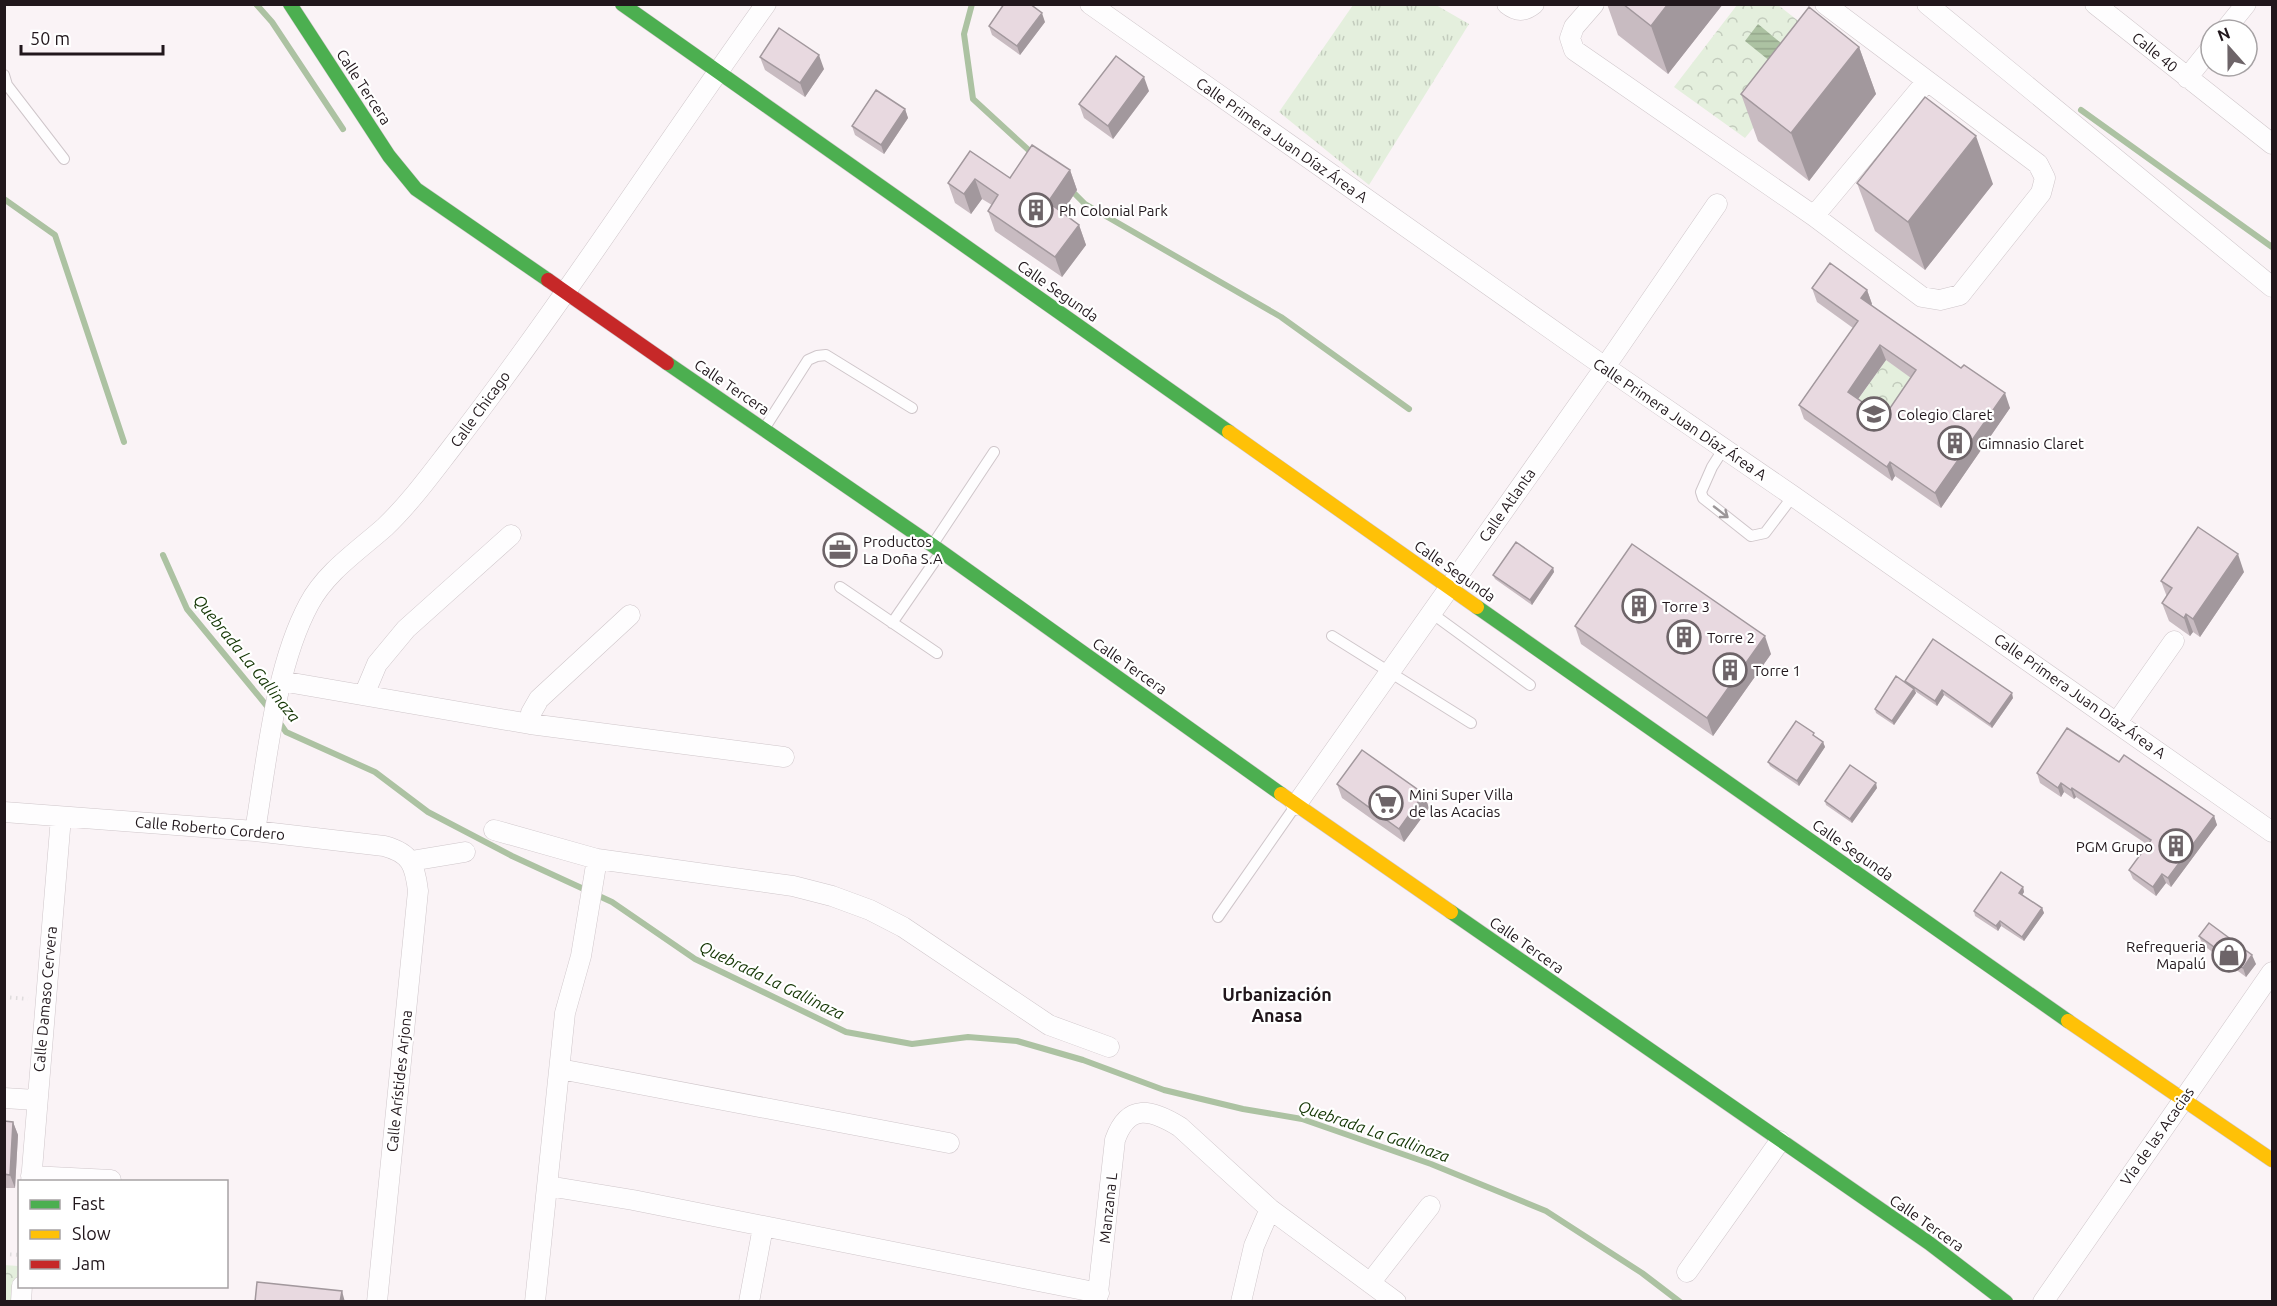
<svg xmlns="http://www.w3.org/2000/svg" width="2277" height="1306" viewBox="0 0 2277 1306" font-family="Ubuntu,sans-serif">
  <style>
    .grass { fill: url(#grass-tufts) }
    .park { fill: url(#park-crowns) }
    .water { fill: url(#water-rules) }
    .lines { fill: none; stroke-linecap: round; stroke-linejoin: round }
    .stream { stroke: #acc2a2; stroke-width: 6 }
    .lane-casing { stroke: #cfc6ca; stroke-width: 12 }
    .street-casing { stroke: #cfc6ca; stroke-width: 21 }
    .fast-casing { stroke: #cfc6ca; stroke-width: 15 }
    .slow-casing { stroke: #cfc6ca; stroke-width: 15 }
    .jam-casing { stroke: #cfc6ca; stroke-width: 15 }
    .path { stroke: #dfdcdd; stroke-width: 4; stroke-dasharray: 1.5 4.5; stroke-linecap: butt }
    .lane { stroke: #fefdfe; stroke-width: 10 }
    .street { stroke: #fefdfe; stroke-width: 20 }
    .fast { stroke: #4caf50; stroke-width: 14 }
    .slow { stroke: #ffc107; stroke-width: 14 }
    .jam { stroke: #c62828; stroke-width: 14 }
    .wall { fill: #c8bbc1; fill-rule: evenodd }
    .shaded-wall { fill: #a2989d }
    .building { fill: #e8d9e0; stroke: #a2989d; stroke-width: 1.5; fill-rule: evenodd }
    .oneway { stroke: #9b9698 }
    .labels { text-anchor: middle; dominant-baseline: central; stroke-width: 4.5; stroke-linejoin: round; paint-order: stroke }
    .street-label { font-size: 15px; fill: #21171c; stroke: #fff }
    .poi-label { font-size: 15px; fill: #21171c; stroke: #fff; text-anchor: start }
    .water-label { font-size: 16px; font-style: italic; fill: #123402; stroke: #fff }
    .quarter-label { font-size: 18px; font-weight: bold; fill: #21171c; stroke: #fff }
  </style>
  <defs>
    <pattern id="grass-tufts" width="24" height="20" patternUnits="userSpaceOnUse" patternTransform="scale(1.5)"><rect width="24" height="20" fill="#e4efdd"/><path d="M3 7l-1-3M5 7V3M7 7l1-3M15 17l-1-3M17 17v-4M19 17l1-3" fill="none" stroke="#c3ccbd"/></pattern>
    <pattern id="park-crowns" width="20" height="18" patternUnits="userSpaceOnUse" patternTransform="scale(1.5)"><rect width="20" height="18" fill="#e4efdd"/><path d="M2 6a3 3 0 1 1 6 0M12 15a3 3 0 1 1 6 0" fill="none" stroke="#c3ccbd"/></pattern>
    <pattern id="water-rules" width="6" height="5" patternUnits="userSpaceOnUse" patternTransform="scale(1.5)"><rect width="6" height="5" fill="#acc2a2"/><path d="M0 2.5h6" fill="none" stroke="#94a68b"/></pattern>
  </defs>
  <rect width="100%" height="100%" fill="#faf3f6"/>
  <path class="grass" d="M 1353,5 L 1436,5 L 1469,24 L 1369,185 L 1279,112 Z"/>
  <path class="park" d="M 1737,5 L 1778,5 L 1824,41 L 1745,138 L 1674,87 Z
    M 1886,360 L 1922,385 L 1889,431 L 1853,406 Z
    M 4,1265 L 18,1266 L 15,1301 L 5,1301 Z"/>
  <path class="water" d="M 1758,24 L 1799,58 L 1786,74 L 1745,41 Z"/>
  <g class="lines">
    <path class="stream" d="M 256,4 L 272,22 L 343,129
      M 972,4 L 964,34 L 973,99 L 1034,155
      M 2081,110 L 2272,247
      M 1070,189 L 1085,204 L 1281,317 L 1409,409
      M 4,199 L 55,235 L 124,442
      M 163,555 L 187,609 L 271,711
      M 277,719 L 286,732 L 375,772 L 428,812 L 512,856 L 612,902 L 695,959 L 846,1032 L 912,1044 L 968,1037 L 1017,1041 L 1083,1060 L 1164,1090 L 1243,1109 L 1302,1119 L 1431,1164 L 1546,1211 L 1642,1273 L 1680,1302"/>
    <defs>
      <path id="lane" d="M 4,75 L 7,85 L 64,159
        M 764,429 L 808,360 L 817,356 L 826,355 L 912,408
        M 1724,448 L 1712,467 L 1701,492 L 1703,498 L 1751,536 L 1765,533 L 1793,496
        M 933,544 L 994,452
        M 840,587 L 937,653
        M 1430,612 L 1530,685
        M 892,623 L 941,552
        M 1332,636 L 1471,723
        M 1218,917 L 1296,805"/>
      <path id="street" d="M 1090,4 L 1605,367 L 1793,496 L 2272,832
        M 1507,4 C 1517,12 1524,12 1534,4
        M 1594,4 L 1574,27 L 1570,38 L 1574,50 L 1814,216 L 1922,297 L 1940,300 L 1960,295 L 2041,193 L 2045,178 L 2038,164 L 1825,4
        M 1927,4 L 2272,287
        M 2095,4 L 2272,144
        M 2225,30 L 2246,4
        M 2187,78 L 2211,48
        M 1814,216 L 1926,82
        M 281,681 L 530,724 L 784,757
        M 364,695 L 377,664 L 406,629 L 511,535
        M 2117,722 L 2174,641
        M 530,724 L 531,713 L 539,699 L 630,615
        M 1296,805 L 1605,367 L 1717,204
        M 4,812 L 255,831 L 384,846 C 411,853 415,865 418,891 L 377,1302
        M 494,830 L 597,859 L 793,886 L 832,896 L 870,910 L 903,927 L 1049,1025 L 1109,1047
        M 255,831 C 267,760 275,667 309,604 C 326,572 358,551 385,527 C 409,504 429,477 449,451 C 561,306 659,153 766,4
        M 411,861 L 465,852
        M 560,1069 L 949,1143
        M 4,1098 L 36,1100
        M 31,1176 L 111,1180
        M 31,1182 L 61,817
        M 548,1186 L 633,1200 L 1099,1293
        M 1687,1272 L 1780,1141
        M 1370,1283 L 1430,1206
        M 21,1302 L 22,1286
        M 535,1302 L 565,1013 L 581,956 L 597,859
        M 749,1302 L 763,1227
        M 1097,1302 L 1115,1140 C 1128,1103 1151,1109 1180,1127 L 1270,1209 L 1396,1302
        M 1241,1302 L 1254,1246 L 1270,1209
        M 2043,1302 L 2272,972"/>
      <path id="fast" d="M 290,4 L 389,156 L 416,189 L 548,280
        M 622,4 L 1229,432
        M 667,363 L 932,545 L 1281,794
        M 1477,607 L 2068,1021
        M 1451,912 L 1929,1243 L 2006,1302"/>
      <path id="slow" d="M 1229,432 L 1477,607
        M 1281,794 L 1451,912
        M 2068,1021 L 2272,1160"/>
      <path id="jam" d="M 548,280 L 667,363"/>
    </defs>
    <use href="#lane" class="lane-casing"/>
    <use href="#street" class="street-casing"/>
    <use href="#fast" class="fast-casing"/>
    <use href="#slow" class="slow-casing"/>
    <use href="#jam" class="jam-casing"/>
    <path class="path" d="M 4,997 L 28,999
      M 4,1254 L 20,1255"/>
    <use href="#lane" class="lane"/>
    <use href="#street" class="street"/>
    <use href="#fast" class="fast"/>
    <use href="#slow" class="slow"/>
    <use href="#jam" class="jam"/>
  </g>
  <path class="wall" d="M 1607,4 L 1723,4 L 1668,74 L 1618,35 Z
    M 1045,22 L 1020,55 L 992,35 L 989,26 Z
    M 1859,47 L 1876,94 L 1809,181 L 1758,141 L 1741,94 Z
    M 760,57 L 824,69 L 805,97 L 765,70 Z
    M 1149,91 L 1113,139 L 1084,118 L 1079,104 Z
    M 905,109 L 908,118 L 884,154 L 855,135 L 852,126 Z
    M 970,151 L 1010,178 L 1070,170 L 1077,190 L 1062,212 L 1079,225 L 1086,245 L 1062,277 L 995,231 L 988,211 L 992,205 L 982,199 L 971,214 L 955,203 L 948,183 Z
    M 1857,183 L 1993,184 L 1925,270 L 1875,231 Z
    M 1812,288 L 1867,290 L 1872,304 L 1871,305 L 2010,408 L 1941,508 L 1895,476 L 1892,481 L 1804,419 L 1799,405 L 1853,328 L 1817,302 ZM 1886,360 L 1911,378 L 1884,417 L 1858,399 Z
    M 1553,568 L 1554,572 L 1532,605 L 1495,579 L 1493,575 Z
    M 2244,572 L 2200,637 L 2193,632 L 2190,636 L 2169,621 L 2162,603 L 2167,597 L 2161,581 Z
    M 1575,626 L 1771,654 L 1713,736 L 1581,644 Z
    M 1905,681 L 2013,698 L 1992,728 L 1944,695 L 1937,706 L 1915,691 L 1916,693 L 1894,725 L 1876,713 L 1875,709 L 1906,683 Z
    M 1816,737 L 1823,742 L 1825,747 L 1799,786 L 1770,766 L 1768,762 Z
    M 2119,762 L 2214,816 L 2217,825 L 2171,887 L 2166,883 L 2156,896 L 2133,879 L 2129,870 L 2148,845 L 2076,797 L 2074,799 L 2064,792 L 2061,797 L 2040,783 L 2037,773 Z
    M 1337,784 L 1424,794 L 1429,808 L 1404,842 L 1342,798 Z
    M 1877,788 L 1852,823 L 1826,805 L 1825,801 Z
    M 2023,887 L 2024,892 L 2022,895 L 2042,908 L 2044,913 L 2024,941 L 2001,926 L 1998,931 L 1975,916 L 1974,911 Z
    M 2199,936 L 2256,964 L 2246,977 L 2203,945 Z
    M 4,1121 L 13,1122 L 18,1135 L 15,1188 L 4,1188 Z"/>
  <path class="shaded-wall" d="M 1668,4 L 1723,4 L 1668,74 L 1651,26 Z
    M 1042,13 L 1045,22 L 1020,55 L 1017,46 Z
    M 1859,47 L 1876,94 L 1809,181 L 1791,133 Z
    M 819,55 L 824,69 L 805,97 L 800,83 Z
    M 1144,77 L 1149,91 L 1113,139 L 1108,126 Z
    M 905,109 L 908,118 L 884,154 L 881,145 Z
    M 1976,136 L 1993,184 L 1925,270 L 1908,222 Z
    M 1070,170 L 1077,190 L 1056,222 L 1048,202 Z
    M 975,179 L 982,199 L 971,214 L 964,194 Z
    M 1079,225 L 1086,245 L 1062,277 L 1055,257 Z
    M 1867,290 L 1872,304 L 1866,312 L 1861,298 Z
    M 1880,345 L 1886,360 L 1853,406 L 1848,392 Z
    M 2005,393 L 2010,408 L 1941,508 L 1935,493 Z
    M 1890,462 L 1895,476 L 1892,481 L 1887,467 Z
    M 2238,554 L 2244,572 L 2200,637 L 2193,619 Z
    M 1553,568 L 1554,572 L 1532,605 L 1530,600 Z
    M 2186,614 L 2193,632 L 2190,636 L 2184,618 Z
    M 1765,636 L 1771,654 L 1713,736 L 1707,718 Z
    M 1914,689 L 1916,693 L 1894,725 L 1892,721 Z
    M 1942,690 L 1944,695 L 1937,706 L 1935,701 Z
    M 2012,693 L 2013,698 L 1992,728 L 1990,724 Z
    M 1823,742 L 1825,747 L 1799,786 L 1797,781 Z
    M 1876,783 L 1877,788 L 1852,823 L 1850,819 Z
    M 2061,783 L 2064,792 L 2061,797 L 2058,788 Z
    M 2072,788 L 2076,797 L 2074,799 L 2071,790 Z
    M 1424,794 L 1429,808 L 1404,842 L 1399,829 Z
    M 2214,816 L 2217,825 L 2171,887 L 2168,878 Z
    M 2162,874 L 2166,883 L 2156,896 L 2153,887 Z
    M 2023,887 L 2024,892 L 2021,897 L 2019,893 Z
    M 2042,908 L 2044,913 L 2024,941 L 2022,937 Z
    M 2000,921 L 2001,926 L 1998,931 L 1996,926 Z
    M 2252,955 L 2256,964 L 2246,977 L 2243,968 Z
    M 13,1122 L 18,1135 L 15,1188 L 10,1175 Z
    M 342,1291 L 345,1302 L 340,1302 Z"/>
  <path class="building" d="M 1004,4 L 1030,4 L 1042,13 L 1017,46 L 989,26 Z
    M 1623,4 L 1668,4 L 1651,26 Z
    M 1809,7 L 1859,47 L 1791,133 L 1741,94 Z
    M 779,28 L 819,55 L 800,83 L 760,57 Z
    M 1116,56 L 1144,77 L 1108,126 L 1079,104 Z
    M 876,90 L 905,109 L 881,145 L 852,126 Z
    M 1925,97 L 1976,136 L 1908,222 L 1857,183 Z
    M 1032,145 L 1070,170 L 1048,202 L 1079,225 L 1055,257 L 988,211 L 998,195 L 975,179 L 964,194 L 948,183 L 970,151 L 1010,178 Z
    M 1830,263 L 1867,290 L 1861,298 L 1961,368 L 1964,365 L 2005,393 L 1935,493 L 1890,462 L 1887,467 L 1799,405 L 1858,321 L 1812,288 ZM 1880,345 L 1916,370 L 1884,417 L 1848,392 Z
    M 2198,527 L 2238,554 L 2193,619 L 2186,614 L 2184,618 L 2162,603 L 2172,588 L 2161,581 Z
    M 1516,542 L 1553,568 L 1530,600 L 1493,575 Z
    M 1632,544 L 1765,636 L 1707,718 L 1575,626 Z
    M 1933,639 L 2012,693 L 1990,724 L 1942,690 L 1935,701 L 1905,681 Z
    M 1896,676 L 1914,689 L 1892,721 L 1875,709 Z
    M 1796,721 L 1814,733 L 1813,735 L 1823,742 L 1797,781 L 1768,762 Z
    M 2067,728 L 2119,762 L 2124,755 L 2214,816 L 2168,878 L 2162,874 L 2153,887 L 2129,870 L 2151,840 L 2072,788 L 2071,790 L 2061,783 L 2058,788 L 2037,773 Z
    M 1362,750 L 1424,794 L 1399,829 L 1337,784 Z
    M 1850,765 L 1876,783 L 1850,819 L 1825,801 Z
    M 2001,872 L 2023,887 L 2019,893 L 2042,908 L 2022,937 L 2000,921 L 1996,926 L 1974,911 Z
    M 2209,923 L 2252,955 L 2243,968 L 2199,936 Z
    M 4,1121 L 13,1122 L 10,1175 L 4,1174 Z
    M 257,1282 L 342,1291 L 340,1302 L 255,1302 Z"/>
  <defs><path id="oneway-shaft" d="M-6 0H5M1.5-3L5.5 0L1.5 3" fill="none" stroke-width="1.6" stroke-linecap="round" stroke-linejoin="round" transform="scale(1.5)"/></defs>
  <use class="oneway" href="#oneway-shaft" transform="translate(1721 512) rotate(38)"/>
  <defs>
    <symbol id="building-ring" viewBox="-11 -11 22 22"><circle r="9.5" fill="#fff" stroke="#6d6468" stroke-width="1.5"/><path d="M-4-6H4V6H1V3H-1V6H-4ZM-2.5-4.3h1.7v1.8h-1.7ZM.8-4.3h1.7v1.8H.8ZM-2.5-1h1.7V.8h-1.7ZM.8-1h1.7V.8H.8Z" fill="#6d6468"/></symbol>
    <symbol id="school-ring" viewBox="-11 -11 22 22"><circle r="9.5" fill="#fff" stroke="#6d6468" stroke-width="1.5"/><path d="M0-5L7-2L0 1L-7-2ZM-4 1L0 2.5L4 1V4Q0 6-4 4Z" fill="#6d6468"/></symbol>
    <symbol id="office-ring" viewBox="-11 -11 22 22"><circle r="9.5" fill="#fff" stroke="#6d6468" stroke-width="1.5"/><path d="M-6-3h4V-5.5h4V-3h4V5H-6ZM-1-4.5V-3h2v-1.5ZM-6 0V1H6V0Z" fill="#6d6468"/></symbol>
    <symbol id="supermarket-ring" viewBox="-11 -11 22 22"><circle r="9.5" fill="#fff" stroke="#6d6468" stroke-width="1.5"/><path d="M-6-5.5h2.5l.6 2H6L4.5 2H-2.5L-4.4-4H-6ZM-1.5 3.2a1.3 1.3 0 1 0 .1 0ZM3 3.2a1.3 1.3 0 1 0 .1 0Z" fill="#6d6468"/></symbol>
    <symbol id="shop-ring" viewBox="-11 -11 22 22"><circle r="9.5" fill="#fff" stroke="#6d6468" stroke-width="1.5"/><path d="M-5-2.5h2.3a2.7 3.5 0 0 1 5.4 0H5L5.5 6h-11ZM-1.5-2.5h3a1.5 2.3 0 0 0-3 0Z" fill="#6d6468"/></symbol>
  </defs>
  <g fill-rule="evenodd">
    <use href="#building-ring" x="1017" y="191" width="38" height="38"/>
    <use href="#school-ring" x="1855" y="395" width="38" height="38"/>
    <use href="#building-ring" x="1936" y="424" width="38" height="38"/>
    <use href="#office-ring" x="821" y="531" width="38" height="38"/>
    <use href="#building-ring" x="1620" y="587" width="38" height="38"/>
    <use href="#building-ring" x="1665" y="618" width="38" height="38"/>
    <use href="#building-ring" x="1711" y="651" width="38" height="38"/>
    <use href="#supermarket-ring" x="1367" y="784" width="38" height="38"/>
    <use href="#building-ring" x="2157" y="827" width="38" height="38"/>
    <use href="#shop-ring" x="2210" y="936" width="38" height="38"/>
  </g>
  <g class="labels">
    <g class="street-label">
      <text transform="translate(2155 52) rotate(39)">Calle 40</text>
      <text transform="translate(364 87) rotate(57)">Calle Tercera</text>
      <text transform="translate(1282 140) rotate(35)">Calle Primera Juan Díaz Área A</text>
      <text transform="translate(1058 291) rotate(35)">Calle Segunda</text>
      <text transform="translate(732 387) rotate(34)">Calle Tercera</text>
      <text transform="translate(480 409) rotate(-54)">Calle Chicago</text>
      <text transform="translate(1680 419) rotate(34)">Calle Primera Juan Díaz Área A</text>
      <text transform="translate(1507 505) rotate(-55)">Calle Atlanta</text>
      <text transform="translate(1455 571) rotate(35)">Calle Segunda</text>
      <text transform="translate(1130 666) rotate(35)">Calle Tercera</text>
      <text transform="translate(2080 696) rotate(35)">Calle Primera Juan Díaz Área A</text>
      <text transform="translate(210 828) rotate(5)">Calle Roberto Cordero</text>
      <text transform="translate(1853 850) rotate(35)">Calle Segunda</text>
      <text transform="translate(1527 945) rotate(35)">Calle Tercera</text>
      <text transform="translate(45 999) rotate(-85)">Calle Damaso Cervera</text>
      <text transform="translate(399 1081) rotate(-84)">Calle Arístides Arjona</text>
      <text transform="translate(2157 1136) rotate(-55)">Vía de las Acacias</text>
      <text transform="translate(1108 1208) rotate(-84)">Manzana L</text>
      <text transform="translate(1927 1223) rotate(35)">Calle Tercera</text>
    </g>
    <g class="poi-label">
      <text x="1059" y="210">Ph Colonial Park</text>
      <text x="1897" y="414">Colegio Claret</text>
      <text x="1978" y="443">Gimnasio Claret</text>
      <text x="863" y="541">Productos<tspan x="863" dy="17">La Doña S.A</tspan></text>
      <text x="1662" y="606">Torre 3</text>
      <text x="1707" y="637">Torre 2</text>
      <text x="1753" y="670">Torre 1</text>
      <text x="1409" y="794">Mini Super Villa<tspan x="1409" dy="17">de las Acacias</tspan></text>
      <text x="2153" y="846" text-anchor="end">PGM Grupo</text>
      <text x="2206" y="946" text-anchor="end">Refrequeria<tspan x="2206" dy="17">Mapalú</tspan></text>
    </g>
    <g class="water-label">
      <text transform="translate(247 658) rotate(51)">Quebrada La Gallinaza</text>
      <text transform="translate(772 980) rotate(26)">Quebrada La Gallinaza</text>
      <text transform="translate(1374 1131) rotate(19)">Quebrada La Gallinaza</text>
    </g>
    <g class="quarter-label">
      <text x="1277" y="994">Urbanización<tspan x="1277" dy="21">Anasa</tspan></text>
    </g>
  </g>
  <rect width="2277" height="1306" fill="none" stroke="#21171c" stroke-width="12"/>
  <rect x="18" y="1180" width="210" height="108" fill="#ffffff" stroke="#a6a2a4" stroke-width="1.5"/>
  <rect x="30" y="1200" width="30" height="9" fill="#4caf50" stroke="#a6a2a4" stroke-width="1.5"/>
  <text x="72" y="1210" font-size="18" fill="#21171c">Fast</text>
  <rect x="30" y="1230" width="30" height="9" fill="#ffc107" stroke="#a6a2a4" stroke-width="1.5"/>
  <text x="72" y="1240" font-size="18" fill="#21171c">Slow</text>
  <rect x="30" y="1260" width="30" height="9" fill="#c62828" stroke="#a6a2a4" stroke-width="1.5"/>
  <text x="72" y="1270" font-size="18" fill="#21171c">Jam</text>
  <g transform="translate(2229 48) rotate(339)"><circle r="28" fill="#ffffff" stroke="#a6a2a4" stroke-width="1.5"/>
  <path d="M0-4.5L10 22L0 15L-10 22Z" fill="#6d6468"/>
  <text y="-9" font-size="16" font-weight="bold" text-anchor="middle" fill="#21171c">N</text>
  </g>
  <path d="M21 45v9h142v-9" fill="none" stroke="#21171c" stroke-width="3"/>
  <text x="30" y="45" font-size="18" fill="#21171c" stroke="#ffffff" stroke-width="4.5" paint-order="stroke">50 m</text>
</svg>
